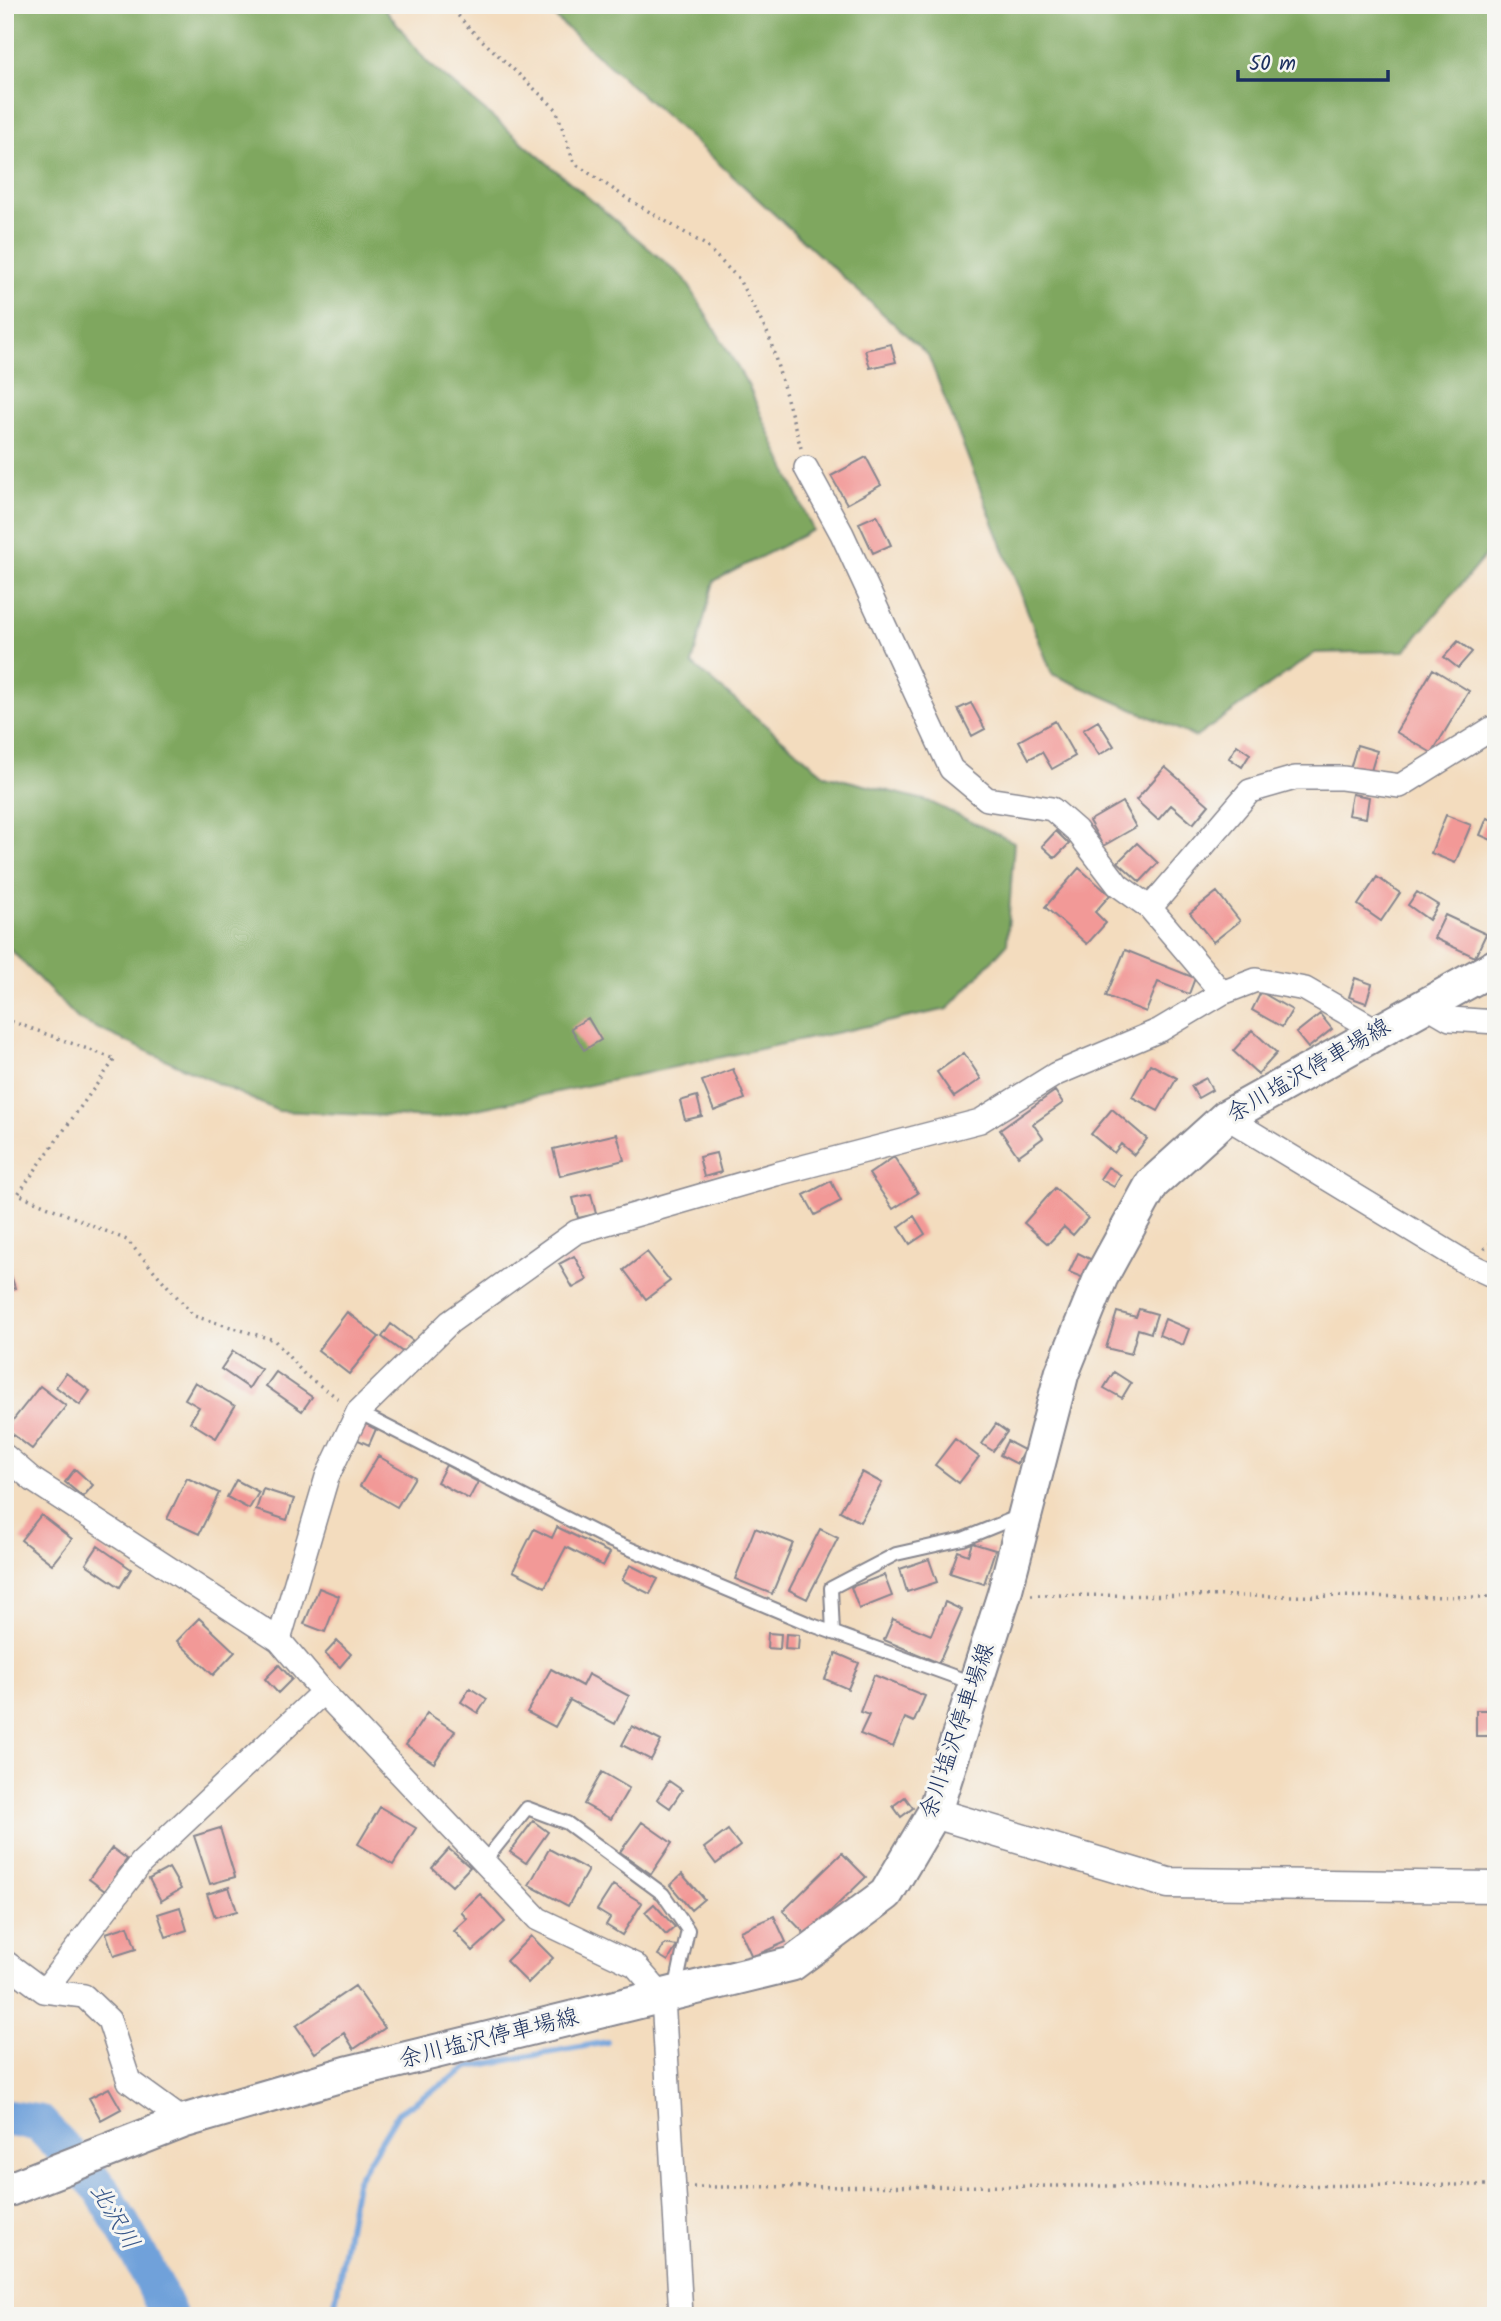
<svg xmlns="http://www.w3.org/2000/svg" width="1501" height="2321" viewBox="0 0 1501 2321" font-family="Kalam,'Klee One',sans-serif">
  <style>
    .forest { fill: #7fa75f; stroke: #4d6b5e; stroke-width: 2 }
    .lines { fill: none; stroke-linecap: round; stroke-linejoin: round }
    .stream { stroke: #6fa1da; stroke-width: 6 }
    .river { stroke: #6fa1da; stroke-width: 37 }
    .building { fill: #f29997 }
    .service-casing { stroke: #87868e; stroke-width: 16 }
    .minor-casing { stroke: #87868e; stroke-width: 26 }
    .tertiary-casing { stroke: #87868e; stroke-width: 33 }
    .secondary-casing { stroke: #87868e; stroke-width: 37 }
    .path { stroke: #87868e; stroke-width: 3.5; stroke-dasharray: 2 5; stroke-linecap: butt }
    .service { stroke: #fff; stroke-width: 12 }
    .minor { stroke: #fff; stroke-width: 23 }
    .tertiary { stroke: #fff; stroke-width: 30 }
    .secondary { stroke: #fff; stroke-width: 33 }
    .labels { text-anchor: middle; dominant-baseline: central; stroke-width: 6; stroke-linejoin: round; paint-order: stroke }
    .street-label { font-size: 23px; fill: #1b2f5e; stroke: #f6f6f2 }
    .water-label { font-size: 24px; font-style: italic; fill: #385789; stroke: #f6f6f2 }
  </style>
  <rect width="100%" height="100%" fill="#f6f6f2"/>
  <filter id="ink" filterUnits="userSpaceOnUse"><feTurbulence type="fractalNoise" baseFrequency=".0143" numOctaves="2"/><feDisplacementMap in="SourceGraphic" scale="14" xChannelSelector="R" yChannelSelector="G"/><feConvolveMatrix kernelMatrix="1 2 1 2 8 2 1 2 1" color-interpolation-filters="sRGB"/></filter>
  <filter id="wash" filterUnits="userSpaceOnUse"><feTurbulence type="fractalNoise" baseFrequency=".00686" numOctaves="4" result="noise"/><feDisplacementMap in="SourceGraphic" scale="28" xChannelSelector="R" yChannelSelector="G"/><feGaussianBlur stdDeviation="1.57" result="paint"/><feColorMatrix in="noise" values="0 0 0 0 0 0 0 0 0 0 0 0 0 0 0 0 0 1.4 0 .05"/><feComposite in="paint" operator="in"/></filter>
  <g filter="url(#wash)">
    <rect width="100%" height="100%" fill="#f3dcbe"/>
    <path class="forest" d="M 5,5 L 382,5 L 427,62 L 685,279 L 748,385 L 813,530 L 714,581 L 692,664 L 825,775 L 928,801 L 1014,842 L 1007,944 L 948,1009 L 435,1118 L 278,1111 L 79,1020 L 5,944 Z
      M 541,5 L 1496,5 L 1496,543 L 1405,651 L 1315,653 L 1196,737 L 1052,674 L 928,355 L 714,159 Z"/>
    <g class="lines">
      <path class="stream" d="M 333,2316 L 356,2182 L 398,2113 L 469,2067 L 607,2042"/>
      <path class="river" d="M 5,2118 L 39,2123 L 102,2190 L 148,2271 L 169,2316"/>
    </g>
    <g id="blocks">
      <path class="building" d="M 891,344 L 896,362 L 870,368 L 865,350 Z
        M 866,457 L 881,485 L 847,504 L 831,476 Z
        M 877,515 L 891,545 L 873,553 L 859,523 Z
        M 1458,641 L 1472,652 L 1458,668 L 1444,657 Z
        M 1433,669 L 1469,691 L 1432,753 L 1396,732 Z
        M 971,703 L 985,729 L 972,736 L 958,709 Z
        M 1055,721 L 1075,756 L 1052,769 L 1042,752 L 1029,759 L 1019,741 Z
        M 1098,721 L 1114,746 L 1099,755 L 1083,730 Z
        M 1237,745 L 1250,754 L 1242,767 L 1229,758 Z
        M 1357,745 L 1377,751 L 1370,774 L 1350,769 Z
        M 1165,767 L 1209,805 L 1193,824 L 1171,805 L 1158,820 L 1136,800 Z
        M 1352,794 L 1369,797 L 1366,818 L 1348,815 Z
        M 1122,802 L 1136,827 L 1103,846 L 1089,821 Z
        M 1446,815 L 1471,825 L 1455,863 L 1431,853 Z
        M 1487,818 L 1496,821 L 1496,842 L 1480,835 Z
        M 1056,831 L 1069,844 L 1055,858 L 1042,846 Z
        M 1137,843 L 1158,863 L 1140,882 L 1118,862 Z
        M 1079,868 L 1110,895 L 1095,912 L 1106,923 L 1087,944 L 1045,907 Z
        M 1377,877 L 1400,893 L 1381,921 L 1358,905 Z
        M 1217,892 L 1240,921 L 1213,942 L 1190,913 Z
        M 1417,892 L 1438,905 L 1429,920 L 1408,905 Z
        M 1445,915 L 1486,934 L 1475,957 L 1434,938 Z
        M 1125,950 L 1195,978 L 1189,994 L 1158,982 L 1146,1012 L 1106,996 Z
        M 1355,978 L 1372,984 L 1366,1003 L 1349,997 Z
        M 1261,992 L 1292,1010 L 1282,1027 L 1252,1010 Z
        M 1320,1014 L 1332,1029 L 1308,1048 L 1296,1033 Z
        M 588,1018 L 601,1040 L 584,1050 L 571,1028 Z
        M 1252,1030 L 1277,1053 L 1258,1074 L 1233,1051 Z
        M 964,1053 L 981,1079 L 954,1097 L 937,1072 Z
        M 1150,1064 L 1177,1078 L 1158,1111 L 1132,1097 Z
        M 733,1069 L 745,1099 L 714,1111 L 702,1081 Z
        M 1206,1078 L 1212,1090 L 1198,1098 L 1191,1086 Z
        M 1055,1091 L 1063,1103 L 1033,1124 L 1043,1138 L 1018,1156 L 1000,1130 Z
        M 697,1096 L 702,1116 L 685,1120 L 680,1101 Z
        M 1112,1109 L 1147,1139 L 1134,1155 L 1121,1144 L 1114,1153 L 1091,1134 Z
        M 617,1134 L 624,1160 L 560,1176 L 553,1149 Z
        M 716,1153 L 721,1172 L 704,1177 L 699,1157 Z
        M 894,1157 L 918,1193 L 893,1209 L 869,1174 Z
        M 1108,1167 L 1121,1175 L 1114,1187 L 1100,1179 Z
        M 831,1181 L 841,1201 L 815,1215 L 804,1195 Z
        M 1055,1188 L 1088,1218 L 1073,1235 L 1064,1227 L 1048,1244 L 1024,1223 Z
        M 591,1194 L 596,1214 L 578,1218 L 573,1198 Z
        M 914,1216 L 925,1234 L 910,1244 L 899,1227 Z
        M 647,1252 L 670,1281 L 646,1299 L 624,1270 Z
        M 1078,1253 L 1094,1261 L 1086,1279 L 1069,1272 Z
        M 574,1256 L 587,1280 L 573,1288 L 559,1264 Z
        M 10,1272 L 15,1288 L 5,1291 L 5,1274 Z
        M 1139,1309 L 1157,1314 L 1151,1333 L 1138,1329 L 1131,1354 L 1106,1348 L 1117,1312 L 1136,1317 Z
        M 347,1312 L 379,1337 L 349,1374 L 318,1350 Z
        M 1165,1319 L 1189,1329 L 1183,1345 L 1159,1335 Z
        M 391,1324 L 413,1341 L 404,1353 L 382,1337 Z
        M 233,1351 L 261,1369 L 249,1388 L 221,1369 Z
        M 276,1372 L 312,1397 L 302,1411 L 266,1386 Z
        M 1114,1372 L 1131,1383 L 1122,1398 L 1104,1388 Z
        M 66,1373 L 90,1391 L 80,1405 L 56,1387 Z
        M 195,1382 L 235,1406 L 216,1438 L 190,1422 L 199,1407 L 185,1399 Z
        M 40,1386 L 66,1406 L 32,1449 L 6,1429 Z
        M 364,1423 L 376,1429 L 369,1445 L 356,1439 Z
        M 996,1424 L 1007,1432 L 993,1451 L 982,1444 Z
        M 955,1439 L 979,1457 L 959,1483 L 935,1465 Z
        M 1007,1441 L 1024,1450 L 1017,1464 L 1000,1455 Z
        M 378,1456 L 415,1477 L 397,1507 L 360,1486 Z
        M 446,1465 L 478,1482 L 469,1499 L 437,1482 Z
        M 75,1469 L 93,1485 L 83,1497 L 65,1482 Z
        M 862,1472 L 882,1483 L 860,1522 L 840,1511 Z
        M 187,1478 L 219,1493 L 199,1534 L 167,1519 Z
        M 236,1480 L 259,1492 L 249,1509 L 227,1497 Z
        M 263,1489 L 294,1499 L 287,1520 L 256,1510 Z
        M 41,1515 L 72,1539 L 52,1564 L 21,1540 Z
        M 557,1527 L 610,1553 L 603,1566 L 566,1547 L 545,1587 L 513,1571 L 534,1529 L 552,1538 Z
        M 755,1528 L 793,1543 L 772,1594 L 735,1579 Z
        M 820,1529 L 838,1538 L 807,1599 L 789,1590 Z
        M 972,1543 L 995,1550 L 984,1584 L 950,1573 L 958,1551 L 968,1555 Z
        M 98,1546 L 131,1569 L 120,1587 L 86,1564 Z
        M 929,1559 L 937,1582 L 907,1592 L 900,1569 Z
        M 630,1565 L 658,1579 L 650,1594 L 622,1580 Z
        M 884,1575 L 892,1596 L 859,1609 L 851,1587 Z
        M 319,1588 L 339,1596 L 325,1632 L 304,1624 Z
        M 945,1602 L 962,1610 L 939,1663 L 884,1640 L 893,1619 L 931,1635 Z
        M 199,1618 L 235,1652 L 213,1675 L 177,1641 Z
        M 768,1633 L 781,1634 L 780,1649 L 767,1648 Z
        M 786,1634 L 799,1635 L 798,1650 L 785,1649 Z
        M 337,1641 L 351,1654 L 340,1667 L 325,1654 Z
        M 836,1653 L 859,1663 L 848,1689 L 825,1679 Z
        M 279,1665 L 292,1679 L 278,1693 L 265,1679 Z
        M 551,1669 L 582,1686 L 588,1674 L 629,1696 L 615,1724 L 570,1700 L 555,1727 L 527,1712 Z
        M 874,1675 L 925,1696 L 914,1722 L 905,1718 L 893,1747 L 860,1734 L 869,1715 L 860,1712 Z
        M 470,1688 L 487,1699 L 478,1713 L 461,1702 Z
        M 1476,1710 L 1496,1710 L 1496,1736 L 1476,1736 Z
        M 427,1713 L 455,1731 L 434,1763 L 406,1745 Z
        M 632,1726 L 661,1741 L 651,1760 L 622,1745 Z
        M 602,1772 L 629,1788 L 611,1819 L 584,1804 Z
        M 669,1781 L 682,1790 L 670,1808 L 657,1799 Z
        M 905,1797 L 913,1808 L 901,1817 L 893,1806 Z
        M 380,1807 L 416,1828 L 393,1865 L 358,1844 Z
        M 533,1821 L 548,1832 L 526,1863 L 510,1852 Z
        M 642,1822 L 672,1843 L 651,1874 L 620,1852 Z
        M 220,1828 L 235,1877 L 210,1884 L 194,1836 Z
        M 728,1830 L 740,1846 L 716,1864 L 704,1848 Z
        M 112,1848 L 127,1859 L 105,1891 L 89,1879 Z
        M 449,1849 L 470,1867 L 452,1886 L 432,1868 Z
        M 549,1849 L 588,1870 L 568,1906 L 529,1885 Z
        M 842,1853 L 866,1877 L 806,1935 L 783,1911 Z
        M 169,1868 L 181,1889 L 161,1901 L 149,1879 Z
        M 682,1874 L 704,1899 L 691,1910 L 670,1885 Z
        M 613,1885 L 642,1903 L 622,1935 L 606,1925 L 610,1918 L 597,1910 Z
        M 229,1887 L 237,1911 L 215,1917 L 207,1894 Z
        M 480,1894 L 505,1922 L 473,1951 L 454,1931 L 467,1919 L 461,1912 Z
        M 654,1904 L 675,1927 L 666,1935 L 645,1912 Z
        M 180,1907 L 187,1930 L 166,1937 L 158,1914 Z
        M 774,1916 L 786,1942 L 752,1957 L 740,1931 Z
        M 128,1926 L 136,1949 L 114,1956 L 106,1933 Z
        M 531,1936 L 553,1958 L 528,1983 L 506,1961 Z
        M 665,1944 L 677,1946 L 668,1961 L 658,1955 Z
        M 355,1986 L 385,2028 L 354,2049 L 344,2033 L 315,2053 L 296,2026 Z
        M 109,2088 L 121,2109 L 101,2120 L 89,2098 Z"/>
    </g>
  </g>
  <g filter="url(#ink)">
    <use href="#blocks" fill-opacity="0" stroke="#87868e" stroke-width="2"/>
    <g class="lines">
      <defs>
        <path id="service" d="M 358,1412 L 609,1540 L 812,1625 L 975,1684
          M 833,1633 L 831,1588 L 896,1554 L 963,1539 L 1022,1515
          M 483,1863 L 527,1808 L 567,1823 L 663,1894 L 688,1930 L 675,1991"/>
        <path id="minor" d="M 806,468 L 842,534 L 951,769 L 987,799 L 1052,809 L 1076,830 L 1118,885 L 1150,908 L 1222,993
          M 1150,908 L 1250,791 L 1295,778 L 1342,778 L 1400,786 L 1496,726
          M 1426,1005 L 1450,1019 L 1496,1022
          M 1226,1117 L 1468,1264 L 1496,1277
          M 5,1456 L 33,1480 L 279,1640 L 323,1692 L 538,1919 L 635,1965 L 663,1997 L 681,2316
          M 279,1640 L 327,1477 L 358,1412 L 450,1322 L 576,1232 L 776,1174 L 980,1121 L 1056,1074 L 1160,1030 L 1222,993 L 1256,980 L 1305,989 L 1378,1031
          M 5,1962 L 44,1991 L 84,1996 L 109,2020 L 129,2081 L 184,2121
          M 44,1991 L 141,1863 L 323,1692"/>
        <path id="tertiary" d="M 934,1813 L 1168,1883 L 1496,1887"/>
        <path id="secondary" d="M 5,2191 L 184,2121 L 348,2073 L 792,1964 L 886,1894 L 934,1813 L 1004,1595 L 1062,1373 L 1101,1277 L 1152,1184 L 1226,1117 L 1496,966"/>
      </defs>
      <use href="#service" class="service-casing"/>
      <use href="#minor" class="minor-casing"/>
      <use href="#tertiary" class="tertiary-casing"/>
      <use href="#secondary" class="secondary-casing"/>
      <path class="path" d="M 449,5 L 470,29 L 556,109 L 574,163 L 628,199 L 704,244 L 738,278 L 769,336 L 801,448
        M 5,1019 L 115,1059 L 18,1194 L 127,1240 L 194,1316 L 274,1340 L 305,1375 L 342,1401
        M 1484,1249 L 1496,1238
        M 1031,1595 L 1496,1597
        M 693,2187 L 1496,2185"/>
      <use href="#service" class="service"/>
      <use href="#minor" class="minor"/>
      <use href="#tertiary" class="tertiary"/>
      <use href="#secondary" class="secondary"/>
    </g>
  </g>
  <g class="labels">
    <g class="street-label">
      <text transform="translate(1309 1071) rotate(-30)">余川塩沢停車場線</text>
      <text transform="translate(958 1731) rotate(-71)">余川塩沢停車場線</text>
      <text transform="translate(489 2039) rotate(-14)">余川塩沢停車場線</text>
    </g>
    <g class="water-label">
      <text transform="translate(114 2217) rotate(59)">北沢川</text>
    </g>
  </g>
  <rect width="1501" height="2321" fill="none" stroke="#f6f6f2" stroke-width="28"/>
  <path d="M1238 70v10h150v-10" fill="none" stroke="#1b2f5e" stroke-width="3.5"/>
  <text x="1249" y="70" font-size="21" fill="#1b2f5e" stroke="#f6f6f2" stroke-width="5" paint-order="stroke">50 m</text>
</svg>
